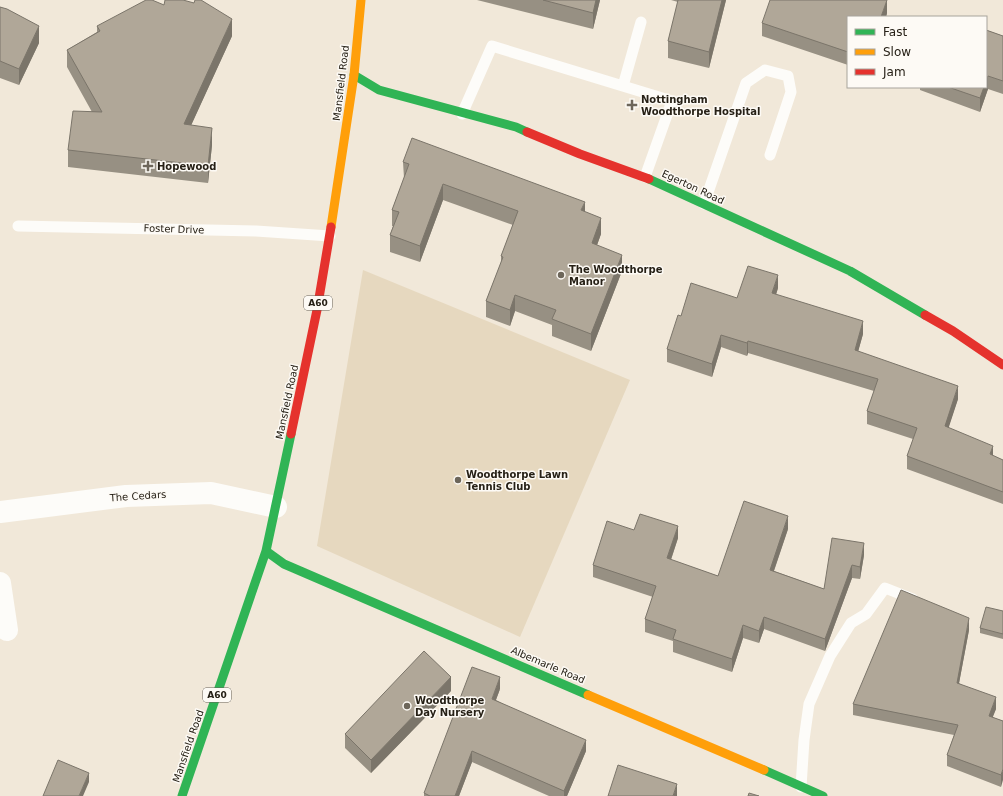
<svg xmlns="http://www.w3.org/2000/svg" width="1003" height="796" viewBox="0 0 1003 796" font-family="'DejaVu Sans',sans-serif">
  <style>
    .green { fill: #e6d8bf }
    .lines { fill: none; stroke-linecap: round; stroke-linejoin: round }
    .lane { stroke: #fdfcf9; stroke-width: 11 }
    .street { stroke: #fdfcf9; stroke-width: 22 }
    .fast { stroke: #30b455; stroke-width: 9 }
    .slow { stroke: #ff9f0a; stroke-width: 9 }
    .jam { stroke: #e5322d; stroke-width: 9 }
    .wall { fill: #979083 }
    .shaded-wall { fill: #7b756a }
    .building { fill: #b0a798; stroke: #7b756a }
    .poi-dot { fill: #6d665a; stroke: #fdfaf5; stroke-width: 1.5 }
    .labels { text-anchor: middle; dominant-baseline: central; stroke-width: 3; stroke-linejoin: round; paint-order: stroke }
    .shield { fill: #fdfaf5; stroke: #666159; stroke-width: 1 }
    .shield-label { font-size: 9px; font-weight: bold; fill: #262016 }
    .street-label { font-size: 10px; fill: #262016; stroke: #fdfaf5 }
    .poi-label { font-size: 10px; font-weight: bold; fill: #262016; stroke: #fdfaf5; text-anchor: start }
  </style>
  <rect width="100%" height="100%" fill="#f1e8d9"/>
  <path class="green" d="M 363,270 L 630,380 L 520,637 L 317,546 Z"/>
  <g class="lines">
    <path class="lane" d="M 623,86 L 641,22
      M 462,114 L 492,46 L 672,101 L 645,177
      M 704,204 L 746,83 L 765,70 L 788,76 L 791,92 L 770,155
      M 18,226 L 256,231 L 330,236
      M 801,787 L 804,740 L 809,704 L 830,656 L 851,623 L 866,614 L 885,588 L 913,599"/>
    <path class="street" d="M 0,512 L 126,496 L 211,493 L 276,507
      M 0,583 L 7,630"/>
    <path class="fast" d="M 354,75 L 379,90 L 516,127 L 527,132
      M 649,179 L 850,271 L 925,315
      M 266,551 L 284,564 L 588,695
      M 764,770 L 823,796
      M 182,796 L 266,551 L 291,434"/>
    <path class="slow" d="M 331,227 L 354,75 L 361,0
      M 588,695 L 764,770"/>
    <path class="jam" d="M 527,132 L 580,154 L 649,179
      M 925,315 L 953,331 L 1003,365
      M 291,434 L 317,310 L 331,227"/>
  </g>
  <path class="wall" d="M 477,0 L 600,0 L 593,29 Z
    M 671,0 L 726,0 L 709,68 L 668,58 L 668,41 L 678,2 Z
    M 0,7 L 39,43 L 19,85 L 0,78 Z
    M 887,13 L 886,17 L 848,17 L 848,65 L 762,36 L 762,23 Z
    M 97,26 L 232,36 L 191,125 L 212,145 L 208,183 L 68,167 L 68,150 L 92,112 L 67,67 L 67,50 L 97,32 Z
    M 986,30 L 1003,36 L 1003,94 L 988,89 L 980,112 L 920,90 L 920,87 L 986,87 Z
    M 403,162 L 585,212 L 601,234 L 597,245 L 622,271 L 591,351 L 552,336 L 552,325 L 515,311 L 510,326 L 486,317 L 486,301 L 501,263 L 501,256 L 513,225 L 443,200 L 420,262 L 390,252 L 390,235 L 393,226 L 392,226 L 392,210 L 404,178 Z
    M 778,288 L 776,295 L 863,334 L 858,351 L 958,399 L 948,428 L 993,456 L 1003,460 L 1003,504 L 907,469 L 907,456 L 913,439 L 867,424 L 867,411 L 874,391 L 748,353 L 747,356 L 721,347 L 712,377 L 667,362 L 667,349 L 681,316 L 737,298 Z
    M 788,529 L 774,571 L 824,589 L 864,555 L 860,579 L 852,578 L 825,651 L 764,629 L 759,643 L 743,638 L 732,672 L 673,652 L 673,641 L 645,632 L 645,619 L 653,597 L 593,577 L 593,565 L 634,530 L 678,538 L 671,560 L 718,576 Z
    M 1003,611 L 1003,639 L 980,633 L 980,628 Z
    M 969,630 L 959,683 L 996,709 L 992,717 L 1003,721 L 1001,787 L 947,766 L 947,755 L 954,735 L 853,715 L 853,704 Z
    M 500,689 L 496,700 L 586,751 L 567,796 L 549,796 L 472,762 L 459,796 L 424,796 L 424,793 Z
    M 451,691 L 371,773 L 345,748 L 345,734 Z"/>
  <path class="shaded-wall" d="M 596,0 L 600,0 L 593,29 L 593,13 Z
    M 722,0 L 726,0 L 709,68 L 709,52 Z
    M 887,0 L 887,13 L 886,17 L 881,17 Z
    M 232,19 L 232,36 L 184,141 L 184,124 Z
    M 39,26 L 39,43 L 19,85 L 19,69 Z
    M 988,76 L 988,89 L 980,112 L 980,98 L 984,87 L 986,87 L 986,80 Z
    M 212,128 L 212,145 L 208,183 L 208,166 Z
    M 443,184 L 443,200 L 420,262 L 420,246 Z
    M 585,202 L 585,218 L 581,210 Z
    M 601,218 L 601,234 L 592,259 L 592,243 Z
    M 622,255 L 622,271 L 591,351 L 591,334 Z
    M 778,275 L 778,288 L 772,306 L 772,293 Z
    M 515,295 L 515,311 L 510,326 L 510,310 Z
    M 863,321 L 863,334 L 855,363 L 855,350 Z
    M 721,335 L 721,347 L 712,377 L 712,364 Z
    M 748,341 L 748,353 L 747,356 L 747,343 Z
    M 958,386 L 958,399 L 945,439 L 945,426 Z
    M 993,446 L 993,458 L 990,454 Z
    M 788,516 L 788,529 L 770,582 L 770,570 Z
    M 678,526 L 678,538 L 667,571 L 667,558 Z
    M 864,543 L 864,555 L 860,579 L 860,567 Z
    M 852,565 L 852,578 L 825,651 L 825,639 Z
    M 764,617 L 764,629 L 759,643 L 759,631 Z
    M 969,618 L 969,630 L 957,694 L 957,683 Z
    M 743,625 L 743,638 L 732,672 L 732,659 Z
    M 451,677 L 451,691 L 371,773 L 371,760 Z
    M 500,677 L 500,689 L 492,710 L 492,699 Z
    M 996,697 L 996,709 L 989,727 L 989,716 Z
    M 586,740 L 586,751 L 567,796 L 564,796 L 564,791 Z
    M 472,751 L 472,762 L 459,796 L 455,796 Z
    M 1003,769 L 1003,780 L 1001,787 L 1001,775 Z
    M 89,773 L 89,782 L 83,796 L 79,796 Z
    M 677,784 L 677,796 L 673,796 Z"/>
  <path class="building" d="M 146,0 L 152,0 L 164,5 L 165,0 L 183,0 L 194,3 L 195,0 L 201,0 L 232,19 L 184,124 L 212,128 L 208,166 L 68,150 L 73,111 L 102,112 L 67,50 L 100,31 L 97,26 Z
    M 543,0 L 596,0 L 593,13 Z
    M 678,0 L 722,0 L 709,52 L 668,41 Z
    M 770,0 L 887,0 L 881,17 L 848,17 L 848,52 L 762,23 Z
    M 0,7 L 7,9 L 39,26 L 19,69 L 0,61 Z
    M 986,30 L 1003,36 L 1003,81 L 988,76 L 986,80 Z
    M 948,87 L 984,87 L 980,98 Z
    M 412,138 L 585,202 L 581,210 L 601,218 L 592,243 L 622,255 L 591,334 L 552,319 L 556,310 L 515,295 L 510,310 L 486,301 L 503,257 L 501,256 L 518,211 L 443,184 L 420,246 L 390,235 L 399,212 L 392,210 L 409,164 L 403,162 Z
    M 748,266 L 778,275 L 772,293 L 863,321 L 855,350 L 958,386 L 945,426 L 993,446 L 990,454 L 1003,460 L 1003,492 L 907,456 L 917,428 L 867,411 L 878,379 L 748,341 L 747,343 L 721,335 L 712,364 L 667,349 L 678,315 L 681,316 L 691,283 L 737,298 Z
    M 744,501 L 788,516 L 770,570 L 824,589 L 832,538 L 864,543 L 860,567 L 852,565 L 825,639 L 764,617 L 759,631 L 743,625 L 732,659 L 673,639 L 676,630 L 645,619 L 656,586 L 593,565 L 607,521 L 634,530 L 640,514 L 678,526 L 667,558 L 718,576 Z
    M 901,590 L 969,618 L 957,683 L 996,697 L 989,716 L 1003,721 L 1003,769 L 1001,775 L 947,755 L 958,725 L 853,704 Z
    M 986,607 L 1003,611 L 1003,634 L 980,628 Z
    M 424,651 L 451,677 L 371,760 L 345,734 Z
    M 472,667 L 500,677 L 492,699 L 586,740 L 564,791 L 472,751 L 455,796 L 430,796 L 424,793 Z
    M 58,760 L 89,773 L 79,796 L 43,796 Z
    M 618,765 L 677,784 L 673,796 L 608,796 Z
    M 749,793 L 759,796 L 748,796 Z"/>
  <g class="poi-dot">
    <path d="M630 99h4v4h4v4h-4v4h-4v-4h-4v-4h4z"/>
    <path d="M146 160h4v4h4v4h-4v4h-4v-4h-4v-4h4z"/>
    <circle cx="561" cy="275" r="4"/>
    <circle cx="458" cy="480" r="4"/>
    <circle cx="407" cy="706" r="4"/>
  </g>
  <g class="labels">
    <g class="shield">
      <rect x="304" y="296" width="28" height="14" rx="3"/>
      <rect x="203" y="688" width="28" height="14" rx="3"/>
    </g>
    <g class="shield-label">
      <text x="318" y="303">A60</text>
      <text x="217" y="695">A60</text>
    </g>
    <g class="street-label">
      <text transform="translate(341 83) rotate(-83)">Mansfield Road</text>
      <text transform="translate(693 187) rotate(25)">Egerton Road</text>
      <text transform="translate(174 229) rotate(2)">Foster Drive</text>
      <text transform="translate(287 402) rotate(-78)">Mansfield Road</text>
      <text transform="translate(138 496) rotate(-4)">The Cedars</text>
      <text transform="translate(548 665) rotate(23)">Albemarle Road</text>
      <text transform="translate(188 746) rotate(-71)">Mansfield Road</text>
    </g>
    <g class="poi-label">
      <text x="641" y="99">Nottingham<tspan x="641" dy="12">Woodthorpe Hospital</tspan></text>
      <text x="157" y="166">Hopewood</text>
      <text x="569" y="269">The Woodthorpe<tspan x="569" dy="12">Manor</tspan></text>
      <text x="466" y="474">Woodthorpe Lawn<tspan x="466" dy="12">Tennis Club</tspan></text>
      <text x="415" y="700">Woodthorpe<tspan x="415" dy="12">Day Nursery</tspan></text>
    </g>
  </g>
  <rect x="847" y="16" width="140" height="72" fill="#fdfaf5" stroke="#a7a39c"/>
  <rect x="855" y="29" width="20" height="6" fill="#30b455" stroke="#a7a39c"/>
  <text x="883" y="36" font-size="12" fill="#262016">Fast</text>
  <rect x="855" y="49" width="20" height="6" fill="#ff9f0a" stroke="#a7a39c"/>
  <text x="883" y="56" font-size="12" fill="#262016">Slow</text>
  <rect x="855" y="69" width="20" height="6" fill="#e5322d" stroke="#a7a39c"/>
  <text x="883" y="76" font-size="12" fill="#262016">Jam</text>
</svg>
